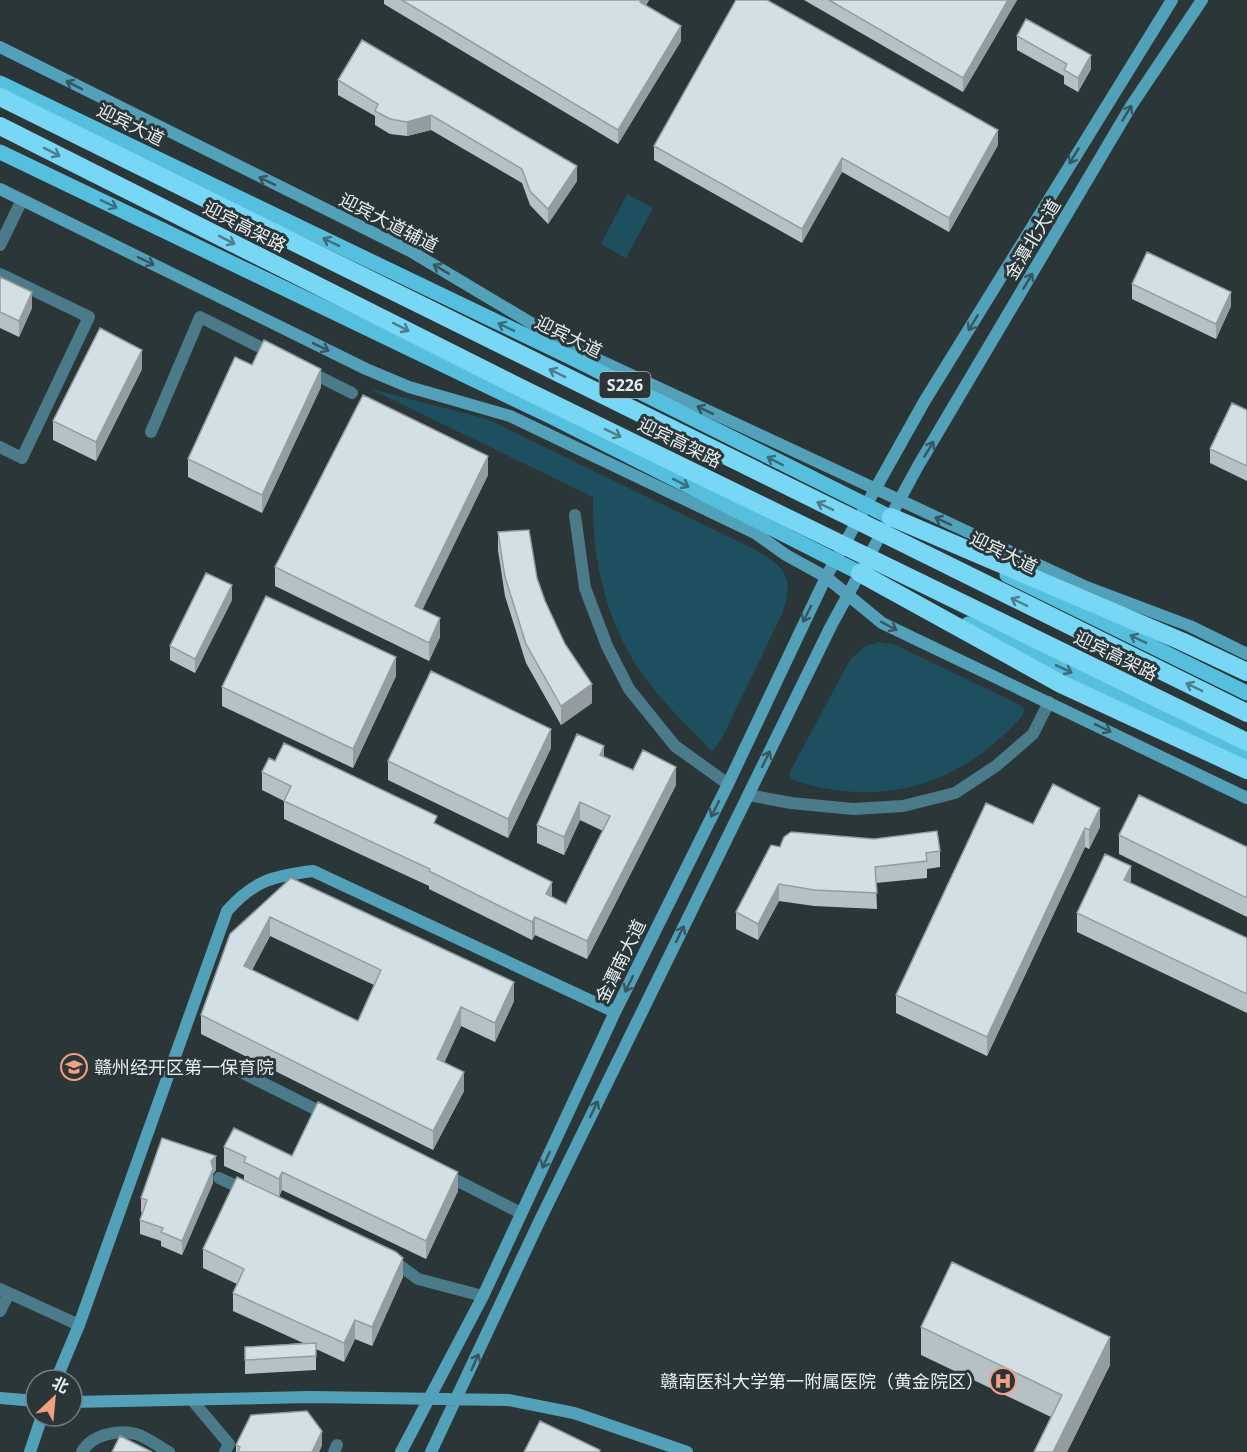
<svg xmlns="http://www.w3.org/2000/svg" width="1247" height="1452" viewBox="0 0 1247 1452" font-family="'Noto Sans','Noto Sans SC',sans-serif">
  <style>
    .green { fill: #1d4f5e }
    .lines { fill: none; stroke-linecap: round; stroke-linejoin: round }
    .street { stroke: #4b7a89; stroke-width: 12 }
    .secondary { stroke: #53a1b9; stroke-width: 12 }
    .primary { stroke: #57bfde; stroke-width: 15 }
    .highway { stroke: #78d7f5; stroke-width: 18 }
    .wall { fill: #b5c1c5; fill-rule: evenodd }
    .shaded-wall { fill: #939da0 }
    .building { fill: #d2e0e5; stroke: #939da0; stroke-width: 1.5; fill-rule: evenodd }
    .oneway { stroke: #37565f }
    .oneway2 { stroke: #4e7e8e }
    .oneway3 { stroke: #3d6d7b }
    .labels { text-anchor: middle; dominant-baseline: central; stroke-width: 6; stroke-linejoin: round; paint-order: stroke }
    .shield { fill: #2b3639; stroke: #afb7b9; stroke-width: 1.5 }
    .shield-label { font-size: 16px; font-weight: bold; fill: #e7eef0 }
    .street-label { font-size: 18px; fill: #e7eef0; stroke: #2b3639 }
    .poi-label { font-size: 18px; fill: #e7eef0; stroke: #2b3639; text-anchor: start }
  </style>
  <rect width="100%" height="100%" fill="#2b3639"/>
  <path class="green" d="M 627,194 L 653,208 L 626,258 L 601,244 Z
    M 368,388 L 487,419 L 754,549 C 786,567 795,578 782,614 L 721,740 L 712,752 C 694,731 673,713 655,691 C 609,634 592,569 593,497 Z
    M 880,642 L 896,645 L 1020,705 L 1024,709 L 1023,715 C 961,786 882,809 792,780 L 789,775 L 792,768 L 850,660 L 865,646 Z"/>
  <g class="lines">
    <path class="street" d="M 0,245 L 22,200
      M 0,274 L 89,317 L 22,458 L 0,447
      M 308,371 L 352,393
      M 151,432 L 200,317 L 274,354
      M 575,515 L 585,588 L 607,646 L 629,689 L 675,746 L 728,784
      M 748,795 L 791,803 L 853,809 L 903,806 L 955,793 L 996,766 L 1033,734 L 1049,702
      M 239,1071 L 327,1115
      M 444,1174 L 521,1213
      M 219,1178 L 247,1191
      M 391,1259 L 418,1279 L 483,1296
      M 0,1289 L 79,1325
      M 0,1311 L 9,1293
      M 192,1400 L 229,1444 L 225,1452
      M 82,1452 C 91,1435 118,1429 136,1434 C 147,1437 159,1447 169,1452
      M 334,1452 L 337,1445"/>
    <path class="secondary" d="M 0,47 L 412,252 L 571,347 L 1084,586 L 1190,626 L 1247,654
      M 0,189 L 366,369 L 409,387 L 510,416 L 755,533 L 786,555 L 826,577 L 882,623 L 1247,798
      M 56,1380 L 79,1325 L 227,911 C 254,880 274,876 313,871 L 615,1012
      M 0,1398 L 36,1401
      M 72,1402 L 311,1397 L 508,1400 L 574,1413 L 687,1452
      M 30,1452 L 42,1416
      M 401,1452 L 483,1296 L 615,1012 L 728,784 L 826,577 L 924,402 L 1172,0
      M 431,1452 L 538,1224 L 831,626 L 918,466 L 1131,106 L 1202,0"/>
    <path class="primary" d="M 0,83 L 570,357 L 900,522
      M 0,152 L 552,417 L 870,578
      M 1007,575 L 1247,693
      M 968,624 L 1247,757"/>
    <path class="highway" d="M 0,97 L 1247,713
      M 0,126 L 525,390 L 1247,742
      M 891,517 L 1181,641 L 1247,672
      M 860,573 L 1061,684 L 1247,770"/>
  </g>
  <path class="wall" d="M 384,0 L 649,0 L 646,5 L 681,41 L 618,144 L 384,4 Z
    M 804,0 L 1017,0 L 963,92 Z
    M 1017,36 L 1091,69 L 1078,92 L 1064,84 L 1064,76 L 1017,50 Z
    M 362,40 L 577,181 L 548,224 L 530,205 L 522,183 L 431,130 L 407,136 L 390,134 L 375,125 L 375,116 L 338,95 L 338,80 Z
    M 998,145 L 949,232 L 842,172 L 802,243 L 654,160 L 654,146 Z
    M 0,277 L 32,308 L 19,337 L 0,328 Z
    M 1132,284 L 1231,306 L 1216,339 L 1132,299 Z
    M 252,365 L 321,387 L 262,513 L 188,477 L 188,459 Z
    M 142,369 L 96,461 L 53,440 L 53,421 Z
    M 1247,410 L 1247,481 L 1210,463 L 1210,449 Z
    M 488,475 L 422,610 L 440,637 L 429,661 L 275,586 L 275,567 Z
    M 498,532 L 537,578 L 545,601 L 592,703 L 561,725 L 526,663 L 505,596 L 498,550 Z
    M 232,600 L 195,673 L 170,660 L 170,646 Z
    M 396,676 L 353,768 L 222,706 L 222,687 Z
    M 551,748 L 508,838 L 388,780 L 388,761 Z
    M 604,757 L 633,770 L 676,785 L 587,959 L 535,935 L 532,940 L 429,889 L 429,886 L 284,819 L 284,801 L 262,790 L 262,772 L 275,761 L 437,824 L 552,897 L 566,904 L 603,831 L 580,820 L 564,855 L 537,843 L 537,825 Z
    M 1033,824 L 1100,827 L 1089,849 L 1085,847 L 987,1056 L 896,1013 L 896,995 Z
    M 1119,835 L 1247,847 L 1247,917 L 1119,854 Z
    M 780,847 L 940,851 L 940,867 L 927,869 L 927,878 L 876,883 L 877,909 L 814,906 L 779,901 L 758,940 L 736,929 L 736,912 Z
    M 291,878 L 514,1001 L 495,1042 L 461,1026 L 444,1063 L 464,1091 L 433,1150 L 201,1034 L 201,1015 ZM 270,936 L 374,985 L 358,1021 L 252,970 Z
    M 1131,883 L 1247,938 L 1247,1013 L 1077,932 L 1077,913 Z
    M 224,1147 L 292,1156 L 458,1191 L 426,1259 L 282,1190 L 279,1197 L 403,1277 L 372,1346 L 355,1339 L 344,1362 L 316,1349 L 316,1370 L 245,1374 L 245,1347 L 303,1343 L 233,1311 L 233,1293 L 237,1284 L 203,1268 L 203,1249 L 244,1180 L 244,1175 L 224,1166 Z
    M 216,1170 L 213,1174 L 213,1183 L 182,1255 L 161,1246 L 161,1241 L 140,1234 L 140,1220 L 142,1213 L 141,1212 L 141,1198 Z
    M 921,1327 L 1110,1365 L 1067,1452 L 1034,1452 L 1051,1417 L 921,1355 Z
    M 236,1445 L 322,1445 L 319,1452 L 236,1452 Z"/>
  <path class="shaded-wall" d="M 641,0 L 649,0 L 640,16 L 640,2 Z
    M 1008,0 L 1017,0 L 963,92 L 963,78 Z
    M 681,26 L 681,41 L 618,144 L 618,130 Z
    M 1091,55 L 1091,69 L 1078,92 L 1078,78 Z
    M 431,115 L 431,130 L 407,136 L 407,122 Z
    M 998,130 L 998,145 L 949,232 L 949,218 Z
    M 842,158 L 842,172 L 802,243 L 802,229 Z
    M 577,166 L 577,181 L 548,224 L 548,209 Z
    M 32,292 L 32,308 L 19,337 L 19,321 Z
    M 1231,292 L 1231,306 L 1216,339 L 1216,324 Z
    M 142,350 L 142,369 L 96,461 L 96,442 Z
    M 321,369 L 321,387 L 262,513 L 262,495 Z
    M 488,456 L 488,475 L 415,625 L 415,606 Z
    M 232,585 L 232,600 L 195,673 L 195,659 Z
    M 440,618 L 440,637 L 429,661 L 429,643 Z
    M 396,657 L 396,676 L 353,768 L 353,749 Z
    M 592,684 L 592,703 L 561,725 L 561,706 Z
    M 551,729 L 551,748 L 508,838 L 508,819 Z
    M 604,746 L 604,765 L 600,755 Z
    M 676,767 L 676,785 L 587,959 L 587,941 Z
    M 580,802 L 580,820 L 564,855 L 564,837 Z
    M 1100,808 L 1100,827 L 1089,849 L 1089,830 Z
    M 1085,828 L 1085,847 L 987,1056 L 987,1037 Z
    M 1131,866 L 1131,885 L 1124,880 Z
    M 552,882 L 552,900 L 546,894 Z
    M 779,884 L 779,901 L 758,940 L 758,924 Z
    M 270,917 L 270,936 L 244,985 L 244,966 Z
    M 535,917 L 535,935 L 532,940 L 532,922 Z
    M 514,982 L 514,1001 L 495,1042 L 495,1023 Z
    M 461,1007 L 461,1026 L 437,1078 L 437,1059 Z
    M 464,1072 L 464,1091 L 433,1150 L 433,1131 Z
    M 216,1156 L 216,1170 L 213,1174 L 213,1183 L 182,1255 L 182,1241 L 211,1161 Z
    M 282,1172 L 282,1190 L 279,1197 L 279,1179 Z
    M 458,1172 L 458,1191 L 426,1259 L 426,1241 Z
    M 403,1258 L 403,1277 L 372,1346 L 372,1327 Z
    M 355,1320 L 355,1339 L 344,1362 L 344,1343 Z
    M 1110,1337 L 1110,1365 L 1067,1452 L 1053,1452 Z
    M 322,1431 L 322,1445 L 319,1452 L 312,1452 Z"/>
  <path class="building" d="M 402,0 L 641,0 L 640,2 L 681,26 L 618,130 Z
    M 736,0 L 767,0 L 998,130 L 949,218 L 842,158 L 802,229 L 654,146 Z
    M 829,0 L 1008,0 L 963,78 Z
    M 1026,19 L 1091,55 L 1078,78 L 1064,70 L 1067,64 L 1017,36 Z
    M 362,40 L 577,166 L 548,209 L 530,191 L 522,169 L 431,115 L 407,122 L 390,119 L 375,111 L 378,104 L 338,80 Z
    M 1147,252 L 1231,292 L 1216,324 L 1132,284 Z
    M 0,277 L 32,292 L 19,321 L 0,312 Z
    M 100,328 L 142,350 L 96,442 L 53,421 Z
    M 264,340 L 321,369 L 262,495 L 188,459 L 235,357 L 252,365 Z
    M 363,395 L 488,456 L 415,606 L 440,618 L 429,643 L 275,567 Z
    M 1232,403 L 1247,410 L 1247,466 L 1210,449 Z
    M 529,530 L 537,578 L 545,601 L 565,644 L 592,684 L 561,706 L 526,644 L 505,577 L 498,532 Z
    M 206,573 L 232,585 L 195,659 L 170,646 Z
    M 266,596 L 396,657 L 353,749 L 222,687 Z
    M 431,671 L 551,729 L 508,819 L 388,761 Z
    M 577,734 L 604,746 L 600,755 L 633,770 L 643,750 L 676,767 L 587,941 L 535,917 L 532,922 L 429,871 L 430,869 L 284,801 L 291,786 L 262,772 L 269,758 L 275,761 L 284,743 L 437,816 L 434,823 L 552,882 L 546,894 L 566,904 L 610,816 L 580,802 L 564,837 L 537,825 Z
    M 1053,784 L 1100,808 L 1089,830 L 1085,828 L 987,1037 L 896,995 L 986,803 L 1033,824 Z
    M 1139,795 L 1247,847 L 1247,898 L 1119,835 Z
    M 937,831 L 940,851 L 926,853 L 927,861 L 875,867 L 877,893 L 814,890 L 779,884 L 758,924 L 736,912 L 771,845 L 780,847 L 784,837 L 791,832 L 874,839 Z
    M 1105,854 L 1131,866 L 1124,880 L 1247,938 L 1247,994 L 1077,913 Z
    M 291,878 L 514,982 L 495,1023 L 461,1007 L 437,1059 L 464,1072 L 433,1131 L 201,1015 L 230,934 ZM 270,917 L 381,970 L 358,1021 L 244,966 Z
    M 318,1102 L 458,1172 L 426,1241 L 282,1172 L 279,1179 L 244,1162 L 246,1157 L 224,1147 L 234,1128 L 292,1156 Z
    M 162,1138 L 216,1156 L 211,1161 L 213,1169 L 182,1241 L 161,1232 L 163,1228 L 140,1220 L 147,1200 L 141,1198 Z
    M 237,1177 L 396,1252 L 403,1258 L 372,1327 L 355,1320 L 344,1343 L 233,1293 L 244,1269 L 203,1249 Z
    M 952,1262 L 1110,1337 L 1053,1452 L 1034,1452 L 1062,1395 L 921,1327 Z
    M 316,1343 L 316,1356 L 245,1360 L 245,1347 Z
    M 307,1411 L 322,1431 L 312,1452 L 238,1452 L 240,1447 L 236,1445 L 251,1415 Z
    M 540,1421 L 600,1450 L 599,1452 L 524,1452 Z
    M 120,1436 L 152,1452 L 112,1452 Z"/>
  <defs><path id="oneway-shaft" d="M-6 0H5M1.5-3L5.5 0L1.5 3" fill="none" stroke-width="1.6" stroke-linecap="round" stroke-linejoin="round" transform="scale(1.5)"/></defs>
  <g class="oneway">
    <use href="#oneway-shaft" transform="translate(74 85) rotate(-153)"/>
    <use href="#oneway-shaft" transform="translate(1127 113) rotate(-59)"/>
    <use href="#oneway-shaft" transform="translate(1074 156) rotate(121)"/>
    <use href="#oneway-shaft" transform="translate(267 181) rotate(-154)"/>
    <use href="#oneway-shaft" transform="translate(146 261) rotate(26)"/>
    <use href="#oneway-shaft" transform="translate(441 269) rotate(-149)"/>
    <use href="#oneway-shaft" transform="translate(1028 281) rotate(-59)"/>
    <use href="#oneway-shaft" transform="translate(973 323) rotate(121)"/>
    <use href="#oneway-shaft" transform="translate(321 347) rotate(26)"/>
    <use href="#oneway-shaft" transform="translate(705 410) rotate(-155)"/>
    <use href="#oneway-shaft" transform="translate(929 449) rotate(-59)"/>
    <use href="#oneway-shaft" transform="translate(943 521) rotate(-155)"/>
    <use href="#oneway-shaft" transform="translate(807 614) rotate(116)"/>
    <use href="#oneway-shaft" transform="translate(889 626) rotate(28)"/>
    <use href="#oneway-shaft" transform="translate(1103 728) rotate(26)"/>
    <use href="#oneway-shaft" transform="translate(766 759) rotate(-64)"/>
    <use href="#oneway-shaft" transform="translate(715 809) rotate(116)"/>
    <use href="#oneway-shaft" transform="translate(680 934) rotate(-64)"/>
    <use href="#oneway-shaft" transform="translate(629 984) rotate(116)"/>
    <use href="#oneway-shaft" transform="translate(594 1109) rotate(-64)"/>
    <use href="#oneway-shaft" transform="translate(546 1160) rotate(115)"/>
    <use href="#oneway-shaft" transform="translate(475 1362) rotate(-66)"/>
  </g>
  <g class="oneway2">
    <use href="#oneway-shaft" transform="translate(52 152) rotate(27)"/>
    <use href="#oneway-shaft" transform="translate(227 240) rotate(27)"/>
    <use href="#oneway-shaft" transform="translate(401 327) rotate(27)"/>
    <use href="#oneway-shaft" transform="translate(557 373) rotate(-154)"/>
    <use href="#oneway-shaft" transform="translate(613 433) rotate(26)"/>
    <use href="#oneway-shaft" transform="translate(825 506) rotate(-154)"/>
    <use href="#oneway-shaft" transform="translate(1019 602) rotate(-154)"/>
    <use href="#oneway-shaft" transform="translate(1194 687) rotate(-154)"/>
  </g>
  <g class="oneway3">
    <use href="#oneway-shaft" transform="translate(109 204) rotate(26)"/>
    <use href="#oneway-shaft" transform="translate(331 242) rotate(-154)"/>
    <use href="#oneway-shaft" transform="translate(506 327) rotate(-154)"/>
    <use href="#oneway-shaft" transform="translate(775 461) rotate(-153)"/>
    <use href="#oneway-shaft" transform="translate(681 483) rotate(27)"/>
    <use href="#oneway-shaft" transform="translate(1138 639) rotate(-154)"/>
    <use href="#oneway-shaft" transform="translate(1064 669) rotate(25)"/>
  </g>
  <defs>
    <symbol id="school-ring" viewBox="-11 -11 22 22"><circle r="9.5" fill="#2b3639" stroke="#f3a082" stroke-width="1.5"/><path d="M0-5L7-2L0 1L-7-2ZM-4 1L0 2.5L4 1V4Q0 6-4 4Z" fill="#f3a082"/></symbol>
    <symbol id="hospital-ring" viewBox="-11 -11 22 22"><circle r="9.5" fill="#2b3639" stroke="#f3a082" stroke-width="1.5"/><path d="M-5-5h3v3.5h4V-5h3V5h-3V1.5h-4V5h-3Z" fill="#f3a082"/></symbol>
  </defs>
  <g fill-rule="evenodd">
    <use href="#school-ring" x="59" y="1052" width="30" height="30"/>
    <use href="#hospital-ring" x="988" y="1366" width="30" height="30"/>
  </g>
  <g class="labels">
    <rect class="shield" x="599.5" y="372" width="51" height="26" rx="4.5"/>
    <g class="shield-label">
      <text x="625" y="385">S226</text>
    </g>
    <g class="street-label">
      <text transform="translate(131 124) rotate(26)">迎宾大道</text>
      <text transform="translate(389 222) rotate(27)">迎宾大道辅道</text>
      <text transform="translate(245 226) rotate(27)">迎宾高架路</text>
      <text transform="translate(1032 239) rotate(-59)">金潭北大道</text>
      <text transform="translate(569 336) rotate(26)">迎宾大道</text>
      <text transform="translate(680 442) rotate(26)">迎宾高架路</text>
      <text transform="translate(1004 552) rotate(26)">迎宾大道</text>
      <text transform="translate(1116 655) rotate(26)">迎宾高架路</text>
      <text transform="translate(620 961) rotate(-64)">金潭南大道</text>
    </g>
    <g class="poi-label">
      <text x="94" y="1067">赣州经开区第一保育院</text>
      <text x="984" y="1381" text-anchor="end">赣南医科大学第一附属医院（黄金院区）</text>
    </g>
  </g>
  <g transform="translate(54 1398) rotate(26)"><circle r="28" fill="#2b3639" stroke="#768082" stroke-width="1.5"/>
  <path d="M0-4.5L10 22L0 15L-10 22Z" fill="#f3a082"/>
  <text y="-9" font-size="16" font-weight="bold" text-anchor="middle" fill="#e7eef0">北</text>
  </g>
</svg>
